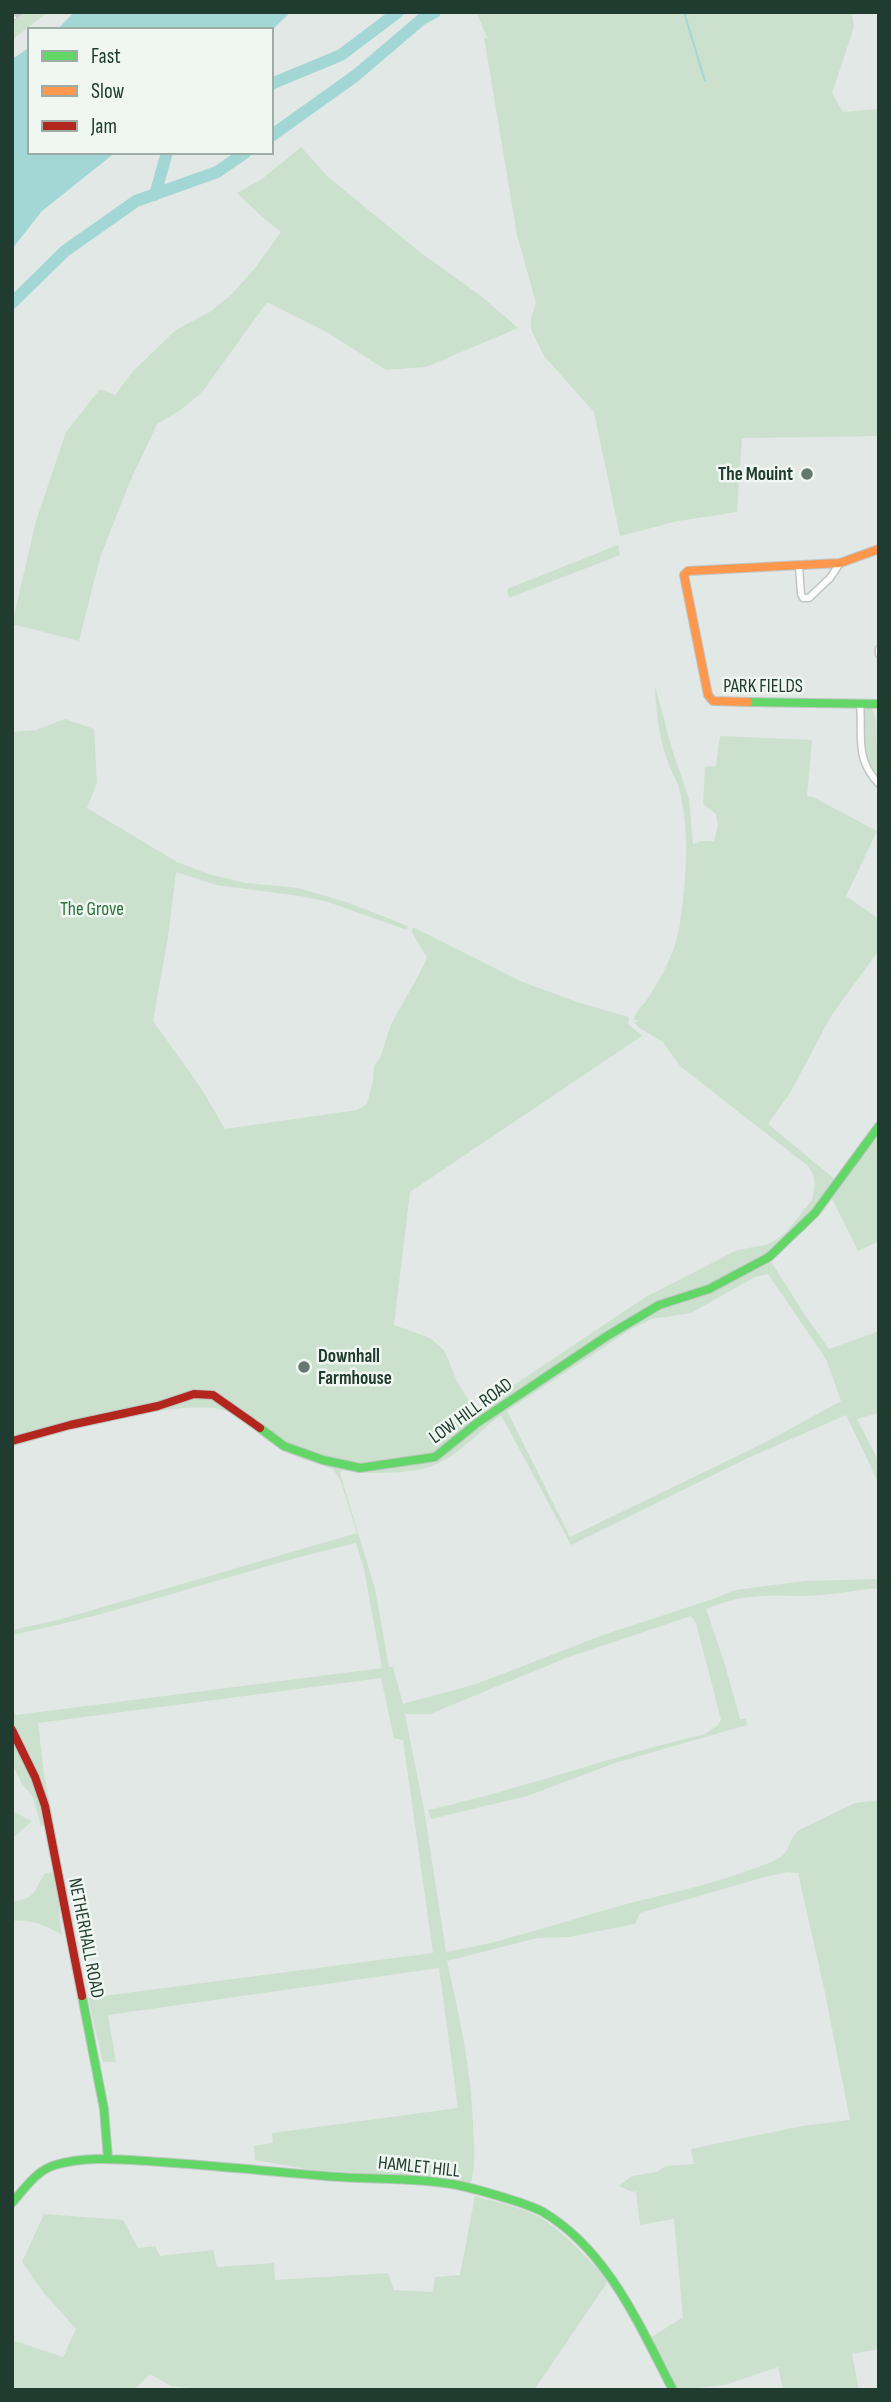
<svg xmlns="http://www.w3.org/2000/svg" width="891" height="2402" viewBox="0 0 891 2402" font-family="'Sofia Sans Condensed',sans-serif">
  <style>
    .green { fill: #cbe1ce; fill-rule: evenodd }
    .water { fill: #a2d7d6 }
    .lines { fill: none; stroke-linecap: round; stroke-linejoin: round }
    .stream { stroke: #a2d7d6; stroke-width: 2 }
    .river { stroke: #a2d7d6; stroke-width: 12 }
    .street-casing { stroke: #bfc5c2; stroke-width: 9 }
    .fast-casing { stroke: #bec5c2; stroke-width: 10 }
    .slow-casing { stroke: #bec5c2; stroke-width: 10 }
    .jam-casing { stroke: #bec5c2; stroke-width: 10 }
    .street { stroke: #fbfcfb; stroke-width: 6 }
    .fast { stroke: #63d668; stroke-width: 8 }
    .slow { stroke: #ff974d; stroke-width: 8 }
    .jam { stroke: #b3261e; stroke-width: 8 }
    .rail-casing { stroke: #c6c9c8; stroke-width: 4.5 }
    .rail { stroke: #f0f7f2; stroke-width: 2; stroke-dasharray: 5; stroke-linecap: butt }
    .poi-dot { fill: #64786f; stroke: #f0f7f2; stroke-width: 2.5 }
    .labels { text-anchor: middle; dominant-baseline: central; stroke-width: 5; stroke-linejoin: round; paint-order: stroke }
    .poi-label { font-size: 19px; font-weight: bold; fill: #203b2f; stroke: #f0f7f2; text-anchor: end }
    .street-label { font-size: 19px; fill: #203b2f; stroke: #f0f7f2 }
    .park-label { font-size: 19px; fill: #2b713a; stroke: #f0f7f2 }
  </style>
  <rect width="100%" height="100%" fill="#e2e8e5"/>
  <path class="green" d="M 25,12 L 48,12 L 12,40 L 12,23 Z
    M 476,12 L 852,12 L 854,27 L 832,93 L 843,112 L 879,109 L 879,436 L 742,438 L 737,512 L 678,521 L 620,536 L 594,412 L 544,356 L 531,329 L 531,318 L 536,303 L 517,235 L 484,37 L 488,39 Z
    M 301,147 L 327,176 L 421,253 L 481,296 L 518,328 L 426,367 L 386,370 L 330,334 L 267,302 L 203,391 L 182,409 L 157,424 L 128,486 L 100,558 L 79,641 L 12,624 L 36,521 L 66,432 L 100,389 L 115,395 L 134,370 L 177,329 L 210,312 L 232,294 L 255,268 L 281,232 L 262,217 L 237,193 L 262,179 Z
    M 618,545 L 620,555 L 509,598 L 507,589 Z
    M 655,686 L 672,749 L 689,799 L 693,844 L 701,841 L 714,841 L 718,825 L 716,814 L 703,804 L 705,767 L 716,766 L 720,736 L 812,740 L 807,796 L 813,797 L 877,831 L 846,896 L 879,919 L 879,950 L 831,1016 L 790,1093 L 768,1124 L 837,1181 L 770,1260 L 807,1318 L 829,1349 L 879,1331 L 879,1413 L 857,1419 L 879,1462 L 879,1484 L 846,1415 L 748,1458 L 571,1545 L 501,1415 C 479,1431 460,1454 435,1465 C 416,1474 362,1475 342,1470 L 340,1473 L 375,1589 L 389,1667 L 393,1667 L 403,1704 L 476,1684 L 603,1635 L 713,1599 L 735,1590 L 805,1581 L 879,1579 L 879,1588 C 854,1590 827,1596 802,1596 C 763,1596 743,1593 706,1609 L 725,1665 L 740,1719 L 746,1719 L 747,1725 L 615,1763 L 527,1796 L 431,1819 L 428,1810 C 522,1789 612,1756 705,1734 L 717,1726 L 721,1720 L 696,1623 L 691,1616 L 566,1658 L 430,1714 L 405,1714 L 424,1809 L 446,1952 C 506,1942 564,1921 623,1905 C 664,1894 707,1886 747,1871 C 759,1867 772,1863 782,1856 C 791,1848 790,1836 799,1830 L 855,1803 L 879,1800 L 879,2349 L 852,2354 L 859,2390 L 783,2390 L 778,2367 L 725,2385 L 677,2390 L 650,2338 L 683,2317 L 674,2219 L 640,2225 L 636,2191 L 632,2192 L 619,2186 L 632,2176 L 656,2172 L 666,2166 L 694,2164 L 691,2149 L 802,2126 L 850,2120 L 824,1988 L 798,1873 L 788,1872 L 765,1877 L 640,1913 L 635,1924 L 569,1937 L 538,1938 L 447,1961 C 459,2015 471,2068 473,2123 C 474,2145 476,2162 471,2183 L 392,2175 L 312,2170 L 255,2160 L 254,2146 L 273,2143 L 272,2133 L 458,2108 L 439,1968 L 108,2015 L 116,2062 L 103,2062 L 88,1998 L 433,1953 L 403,1740 L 394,1738 L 381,1678 L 38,1723 L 44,1774 L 77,1944 L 68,1944 L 60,1904 L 59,1914 L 62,1935 C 45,1925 31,1919 12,1921 L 12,1901 C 35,1900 34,1891 45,1873 L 54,1872 L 45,1825 L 41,1826 L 33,1797 L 22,1784 L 14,1767 L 12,1776 L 12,1712 L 16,1715 L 382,1668 L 364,1569 L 356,1543 C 241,1570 129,1611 12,1635 L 12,1630 L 58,1620 L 357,1533 L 341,1482 L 333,1469 C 313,1462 292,1457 274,1445 C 257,1435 244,1418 226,1411 C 188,1395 54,1433 12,1447 L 12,732 L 36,730 L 65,719 L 94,729 L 97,783 L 87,808 L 177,862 L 208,874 L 246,883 L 298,888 L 346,902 L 408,926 L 407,930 L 328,902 L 300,896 L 216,885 L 176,872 L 168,937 L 153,1021 L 201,1088 L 225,1129 L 357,1110 L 367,1104 L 373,1081 L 374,1066 C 385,1055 385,1035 393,1021 C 404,1000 417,980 427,958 L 412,932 L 413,927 L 520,981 L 580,1003 L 629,1017 L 628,1024 L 642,1036 L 410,1192 L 394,1325 L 430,1338 L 444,1350 L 457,1381 L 475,1411 L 644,1298 L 737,1250 L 766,1245 L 778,1238 L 787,1231 L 812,1200 L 815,1185 L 813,1174 L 808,1166 L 680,1066 L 663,1042 L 639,1028 L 634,1022 L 640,1021 L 634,1020 C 635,1011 643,1006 648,998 C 662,977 676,950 680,924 C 686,879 691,830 678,785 C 675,777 670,769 667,760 C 659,737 656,710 655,686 ZM 768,1274 L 826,1359 L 841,1401 L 766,1442 L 570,1537 L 507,1411 L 633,1328 L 652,1319 L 691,1313 L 755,1277 Z
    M 867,707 L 872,708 L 876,719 L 879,781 L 864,765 L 862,711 Z
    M 879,1126 L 879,1241 L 858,1251 L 831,1197 Z
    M 12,1811 L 32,1821 L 12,1839 Z
    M 475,2196 C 498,2203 524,2207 544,2220 C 568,2236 588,2260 609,2280 L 534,2390 L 207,2390 L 171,2386 L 150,2374 L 134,2390 L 12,2390 L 12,2340 L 63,2357 L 76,2329 L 44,2293 L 22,2262 L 44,2214 L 123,2220 L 138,2248 L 155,2246 L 160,2256 L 213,2250 L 217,2267 L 274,2263 L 275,2280 L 388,2273 L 394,2290 L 433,2292 L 435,2277 L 460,2275 Z"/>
  <path class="water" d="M 74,12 L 291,12 L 271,31 L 57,30 Z
    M 29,48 L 30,152 L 116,152 L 42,211 L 12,249 L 12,59 Z"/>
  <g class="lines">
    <path class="stream" d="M 684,12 L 705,81"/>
    <path class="river" d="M 271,84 L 341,55 L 398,12
      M 271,136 L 355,76 L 422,19 L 435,12
      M 155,195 L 167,152
      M 12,303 L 65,251 L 136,201 L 217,172 L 246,152"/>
    <defs>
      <path id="street" d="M 799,566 L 801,594 L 803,598 L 809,598 L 830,578 L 840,563
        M 879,649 L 879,654
        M 860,704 C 863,736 854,758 879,784"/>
      <path id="fast" d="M 748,702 L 879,704
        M 260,1428 L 284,1446 L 323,1460 L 360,1468 L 435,1457 L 477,1423 L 607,1336 L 659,1305 L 709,1289 L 769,1257 L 815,1213 L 879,1126
        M 82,1996 L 104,2109 L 108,2159
        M 12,2203 C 24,2189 37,2170 55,2165 C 88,2155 126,2160 161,2162 C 215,2166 270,2171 325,2176 C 369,2180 414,2177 457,2185 C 476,2189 527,2203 543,2212 C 608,2250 640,2327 673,2390"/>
      <path id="slow" d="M 748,702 L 713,701 L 708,695 L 684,575 L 688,571 L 840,563 L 879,549"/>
      <path id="jam" d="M 12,1441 L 70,1425 L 158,1406 L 194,1394 L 213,1395 L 260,1428
        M 12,1730 L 35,1777 L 45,1806 L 82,1996"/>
    </defs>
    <use href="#street" class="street-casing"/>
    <use href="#fast" class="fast-casing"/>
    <use href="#slow" class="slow-casing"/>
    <use href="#jam" class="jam-casing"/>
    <use href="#street" class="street"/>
    <use href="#fast" class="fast"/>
    <use href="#slow" class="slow"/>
    <use href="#jam" class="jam"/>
    <defs>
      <path id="rail" d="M 12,20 L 21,12"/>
    </defs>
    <use href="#rail" class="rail-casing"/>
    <use href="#rail" class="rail"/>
  </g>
  <g class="poi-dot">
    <circle cx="807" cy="474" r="7"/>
    <circle cx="304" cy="1367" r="7"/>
  </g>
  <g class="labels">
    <g class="poi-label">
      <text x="793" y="474">The Mouint</text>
      <text x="318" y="1356" text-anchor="start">Downhall<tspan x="318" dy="22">Farmhouse</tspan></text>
    </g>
    <g class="street-label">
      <text x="763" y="686">PARK FIELDS</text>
      <text transform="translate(471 1411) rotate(-36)">LOW HILL ROAD</text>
      <text transform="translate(86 1938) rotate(79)">NETHERHALL ROAD</text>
      <text transform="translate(419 2167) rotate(6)">HAMLET HILL</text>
    </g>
    <g class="park-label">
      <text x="92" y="909">The Grove</text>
    </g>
  </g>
  <rect width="891" height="2402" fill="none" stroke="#203b2f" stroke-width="28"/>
  <rect x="28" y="28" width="245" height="126" fill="#f0f7f2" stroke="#9daca4" stroke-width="2"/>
  <rect x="42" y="51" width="35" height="10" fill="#63d668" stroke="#9daca4" stroke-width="2"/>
  <text x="91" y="63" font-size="21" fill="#203b2f">Fast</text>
  <rect x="42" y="86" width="35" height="10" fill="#ff974d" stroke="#9daca4" stroke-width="2"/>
  <text x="91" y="98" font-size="21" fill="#203b2f">Slow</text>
  <rect x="42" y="121" width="35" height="10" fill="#b3261e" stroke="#9daca4" stroke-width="2"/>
  <text x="91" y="133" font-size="21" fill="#203b2f">Jam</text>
</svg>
